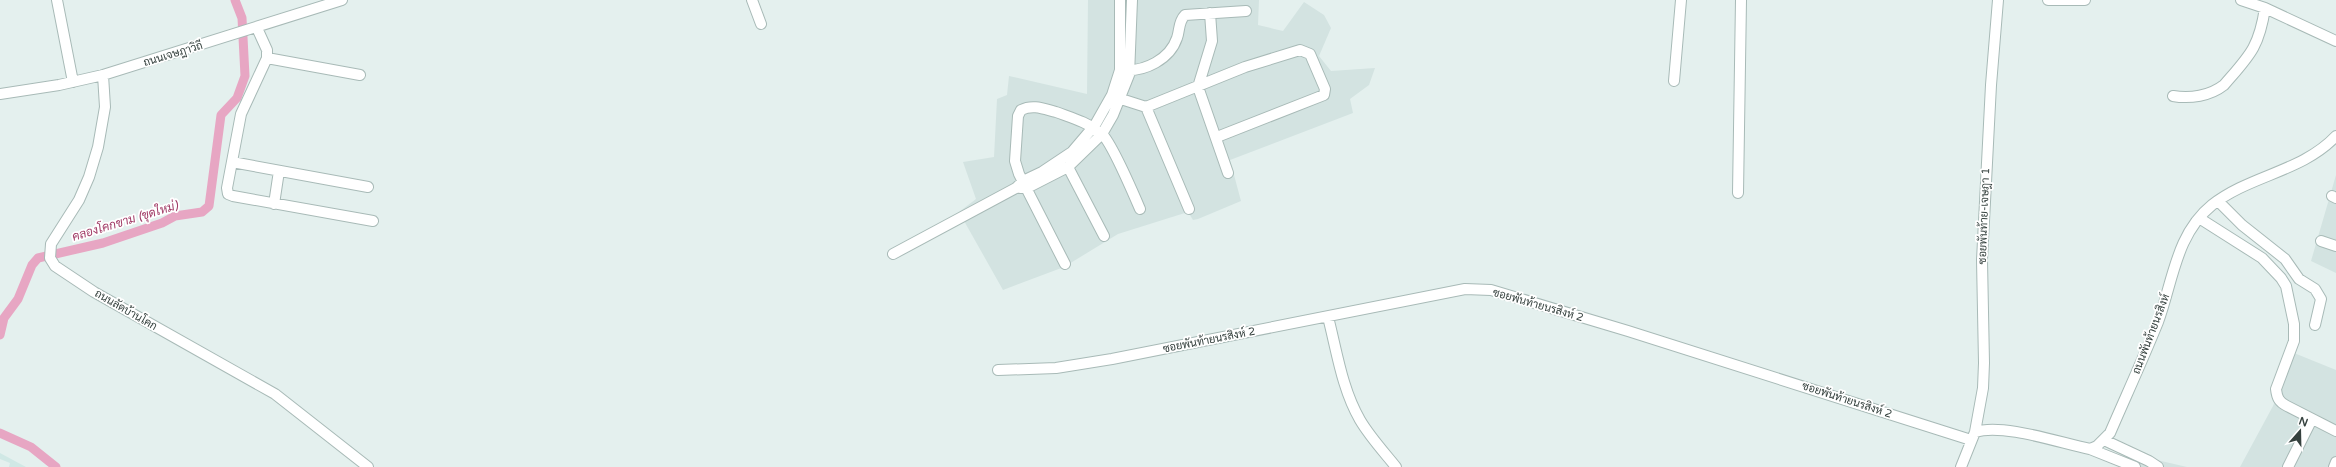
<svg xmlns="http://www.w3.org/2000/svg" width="2336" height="467" viewBox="0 0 2336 467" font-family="'Varela Round',Sarabun,sans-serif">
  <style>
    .residential { fill: #d3e3e1 }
    .education { fill: #d0e8e5 }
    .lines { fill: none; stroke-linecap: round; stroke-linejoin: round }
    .canal { stroke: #e7a6c3; stroke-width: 9 }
    .minor-casing { stroke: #a8bab7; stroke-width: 12 }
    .minor { stroke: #fff; stroke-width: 10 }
    .labels { text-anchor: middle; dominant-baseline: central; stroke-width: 3.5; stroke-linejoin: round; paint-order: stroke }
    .street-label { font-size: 11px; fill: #35413e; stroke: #fff }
    .water-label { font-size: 12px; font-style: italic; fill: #a13b66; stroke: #fff }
  </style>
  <rect width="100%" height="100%" fill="#e4f0ee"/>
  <path class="residential" d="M 1088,0 L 1259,0 L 1258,25 L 1283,31 L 1304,2 L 1324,15 L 1331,28 L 1319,56 L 1331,71 L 1375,68 L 1369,85 L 1350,99 L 1353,113 L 1230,160 L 1241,201 L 1198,219 L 1193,220 L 1188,212 L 1118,234 L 1064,267 L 1003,290 L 959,212 L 976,199 L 963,162 L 994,157 L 997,99 L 1007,95 L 1009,76 L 1087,94 Z
    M 2336,175 L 2336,273 L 2311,261 Z
    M 2294,353 L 2336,370 L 2336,467 L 2240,467 L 2273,406 Z
    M 2131,454 L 2187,467 L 2128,467 Z"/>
  <path class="education" d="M 0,453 L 26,467 L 9,467 L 10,463 L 0,459 Z"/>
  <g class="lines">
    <path class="canal" d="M 0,335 L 4,318 L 18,299 L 32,265 L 38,258 L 103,243 L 162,223 L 175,216 L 202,212 L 209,206 L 221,115 L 237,98 L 245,76 L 242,18 L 235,0
      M 0,433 L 31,447 L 56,467"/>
    <defs>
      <path id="minor" d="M 57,0 L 73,82
        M 752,0 L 761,24
        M 2048,0 L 2085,0
        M 2241,0 L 2265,8 L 2336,41
        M 1210,13 L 1212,41 L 1198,87 L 1228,173
        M 257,28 L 267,50 L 267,58 L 241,114 L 227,188 L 228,194 L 233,196 L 373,221
        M 267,58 L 360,75
        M 1123,70 C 1145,72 1170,59 1177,38 C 1180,30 1178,22 1185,15 L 1246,11
        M 103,75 L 105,107 L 98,147 L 89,177 L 79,200 L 51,244 L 50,258 L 55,266 L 94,292 L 275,394 L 368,467
        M 1674,81 L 1681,0
        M 0,94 L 59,85 L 103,75 L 342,0
        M 2173,96 C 2190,99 2210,96 2224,85 C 2249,56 2259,48 2265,8
        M 1121,99 L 1146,107 L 1189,209
        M 1146,107 L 1245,67 L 1300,50 L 1310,54 L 1325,89 L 1324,95 L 1217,137
        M 232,162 L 368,187
        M 1068,167 L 1104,236
        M 1020,188 L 1027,188 L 1068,167 L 1102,134 L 1113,115 L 1129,75 L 1132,0
        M 1738,193 L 1741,0
        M 2332,196 L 2336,198
        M 2218,201 L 2242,225 L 2285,259 L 2299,279 L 2315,289 L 2321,299 L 2315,325
        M 274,204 L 279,171
        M 2199,218 L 2262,258 L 2281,278 L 2286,286 L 2294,324 L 2294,341 L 2276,389 C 2277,398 2279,402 2287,406 L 2336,431
        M 2321,241 L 2336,246
        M 893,254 L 1016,188 L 1023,181 L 1042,172 L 1072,152 L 1095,125 L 1112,95 L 1120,70 L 1120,0
        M 1065,264 L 1019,174 L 1015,161 L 1018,116 L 1021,110 C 1033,104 1044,109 1056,112 C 1072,118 1087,122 1101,133 C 1111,141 1134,195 1140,209
        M 1328,317 C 1337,352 1342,389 1360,420 C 1370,437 1384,452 1396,467
        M 998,370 L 1056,368 L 1112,359 L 1465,289 L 1491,290 L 1628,331 L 1971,440
        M 1975,432 L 1983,388 L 1984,363 L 1982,260 L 1991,85 L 1998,0
        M 2104,440 L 2149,461 L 2158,467
        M 2090,449 L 2135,467
        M 1961,467 L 1975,432 C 2003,423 2060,443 2090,449 L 2097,446 L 2110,433 C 2126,396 2143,359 2158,322 C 2173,281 2176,234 2212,205 C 2250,175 2302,172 2336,136
        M 2288,467 L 2312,419
        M 2334,467 L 2336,462"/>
    </defs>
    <use href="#minor" class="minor-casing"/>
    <use href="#minor" class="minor"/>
  </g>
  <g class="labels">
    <g class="street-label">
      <text transform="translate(173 54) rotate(-17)">ถนนเจษฎาวิถี</text>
      <text transform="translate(1984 216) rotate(-88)">ซอยพันท้าย-เจษฎา 1</text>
      <text transform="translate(1538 305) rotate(16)">ซอยพันท้ายนรสิงห์ 2</text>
      <text transform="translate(126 310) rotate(30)">ถนนลัดบ้านโคก</text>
      <text transform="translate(2151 334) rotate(-69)">ถนนพันท้ายนรสิงห์</text>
      <text transform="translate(1209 340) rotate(-11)">ซอยพันท้ายนรสิงห์ 2</text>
      <text transform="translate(1847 400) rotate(18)">ซอยพันท้ายนรสิงห์ 2</text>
    </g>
    <g class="water-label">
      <text transform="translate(125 221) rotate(-17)">คลองโคกขาม (ขุดใหม่)</text>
    </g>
  </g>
  <g transform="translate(2300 431) rotate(20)" stroke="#ffffff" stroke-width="3" paint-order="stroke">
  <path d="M0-3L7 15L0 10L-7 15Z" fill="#35413e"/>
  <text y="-6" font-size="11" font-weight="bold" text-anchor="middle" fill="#35413e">N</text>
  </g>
</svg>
